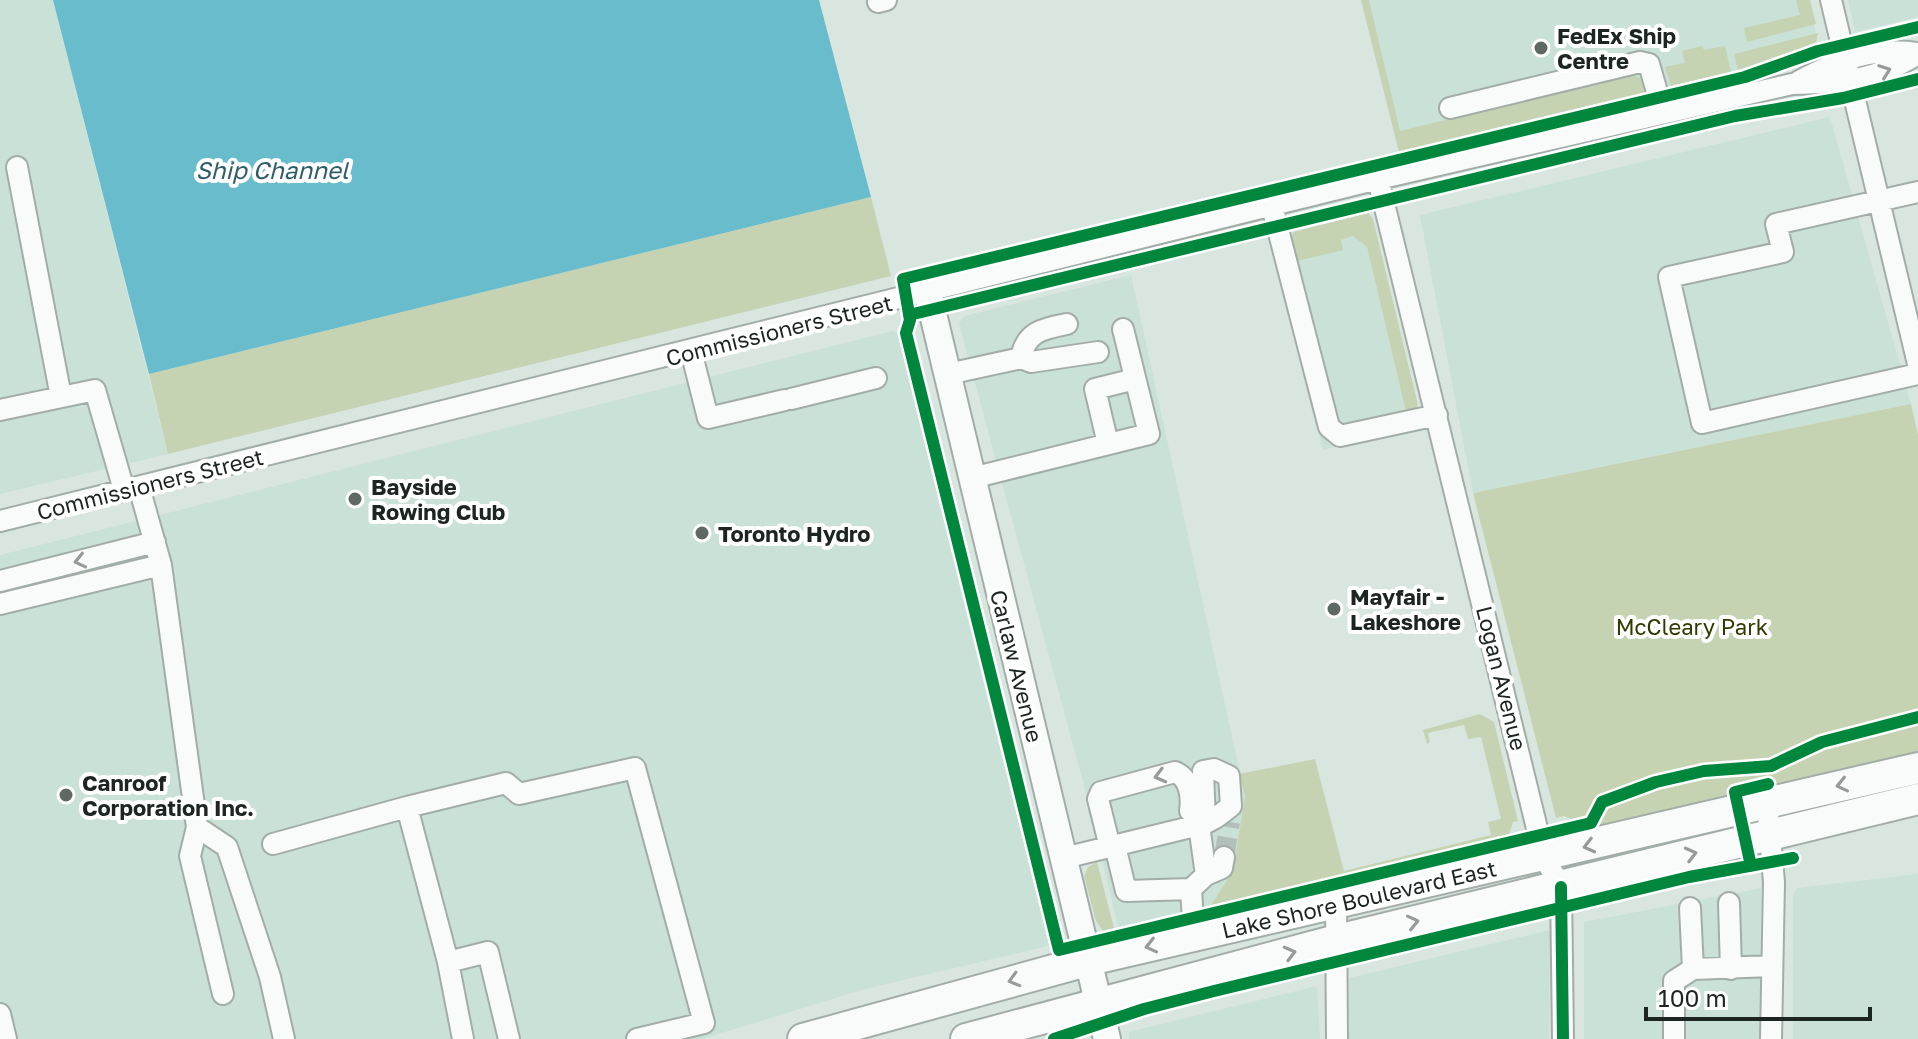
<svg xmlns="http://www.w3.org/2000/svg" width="1918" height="1039" viewBox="0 0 1918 1039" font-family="'Golos Text',sans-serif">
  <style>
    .built { fill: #c9e1d6 }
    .green { fill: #c5d3b3 }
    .water { fill: #68bccb }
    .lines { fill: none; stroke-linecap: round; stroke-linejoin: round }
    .minor-tunnel { stroke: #b3bfba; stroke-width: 20; stroke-dasharray: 20 10; stroke-linecap: butt }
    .minor-casing { stroke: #a3ada8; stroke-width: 24 }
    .major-casing { stroke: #a3ada8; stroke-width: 30 }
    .highway-casing { stroke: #a3ada8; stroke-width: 34 }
    .minor { stroke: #f9fbfa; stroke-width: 20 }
    .major { stroke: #f9fbfa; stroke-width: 26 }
    .highway { stroke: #f9fbfa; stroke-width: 30 }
    .cycleway-casing { stroke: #fff; stroke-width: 17 }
    .cycleway { stroke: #00873e; stroke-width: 12 }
    .oneway { stroke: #969b98 }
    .poi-dot { fill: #5e6964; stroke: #fff; stroke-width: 3 }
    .labels { text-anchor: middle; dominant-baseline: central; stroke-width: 8; stroke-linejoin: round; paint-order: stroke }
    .poi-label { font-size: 22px; font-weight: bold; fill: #1c2521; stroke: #fff; text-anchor: start }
    .street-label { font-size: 22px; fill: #1c2521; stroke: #fff }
    .park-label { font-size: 22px; fill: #2f3b00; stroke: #fff }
    .water-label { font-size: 24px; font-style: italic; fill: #2f5e69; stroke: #fff }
  </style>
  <rect width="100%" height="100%" fill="#d9e6e0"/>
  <path class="built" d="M 0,0 L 53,0 L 168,454 L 0,494 Z
    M 1361,0 L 1810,0 L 1817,40 L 1746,68 L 1399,152 Z
    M 1848,0 L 1918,0 L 1918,17 L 1855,32 Z
    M 1830,117 L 1911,404 L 1473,493 L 1420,215 Z
    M 1354,236 L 1367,247 L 1410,429 L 1323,450 L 1275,257 L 1343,249 L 1340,240 Z
    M 1131,275 L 1245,796 L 1233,871 L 1208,910 L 1119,931 L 1085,789 L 959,324 L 964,316 Z
    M 893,331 L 905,337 L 1056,944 L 865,989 L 702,1039 L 0,1039 L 0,555 Z
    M 1918,874 L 1918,1039 L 1793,1039 L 1793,894 L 1797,888 Z
    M 1761,888 L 1760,1039 L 1584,1039 L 1584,922 Z
    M 1550,930 L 1549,1039 L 1349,1039 L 1349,978 Z
    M 1317,986 L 1320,1039 L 1129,1039 L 1129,1032 Z"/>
  <path class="green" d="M 1361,0 L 1369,0 L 1400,131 L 1632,75 L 1643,79 L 1645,92 L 1399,152 Z
    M 1796,0 L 1810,0 L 1816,24 L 1747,42 L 1744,28 L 1800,15 Z
    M 1818,33 L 1816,43 L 1738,70 L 1734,54 Z
    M 1702,46 L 1704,50 L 1725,46 L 1731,72 L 1671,86 L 1665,67 L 1685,63 L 1682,51 Z
    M 871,197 L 891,276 L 168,454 L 149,374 Z
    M 1368,213 L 1373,219 L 1418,405 L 1407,416 L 1367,247 L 1353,236 L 1341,240 L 1343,250 L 1293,262 L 1290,247 L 1293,232 Z
    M 1911,404 L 1918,435 L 1918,751 L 1601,828 L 1598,817 L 1579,822 L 1564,816 L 1556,818 L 1473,493 Z
    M 1480,714 L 1494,722 L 1518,821 L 1513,822 L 1508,838 L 1208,910 L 1233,871 L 1245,796 L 1239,774 L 1315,759 L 1344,871 L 1491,835 L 1488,822 L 1501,819 L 1481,737 L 1468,739 L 1464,725 L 1428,733 L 1430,742 L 1427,744 L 1423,730 Z
    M 1505,844 L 1509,846 L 1501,851 L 1206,919 L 1203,916 Z
    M 1097,862 L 1115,932 L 1105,934 L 1096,921 L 1084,876 L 1088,867 Z"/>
  <path class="water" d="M 53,0 L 819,0 L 871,197 L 149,374 Z"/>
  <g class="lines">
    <path class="minor-tunnel" d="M 1224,857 L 1230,822"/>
    <defs>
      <path id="minor" d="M 1831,0 L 1918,364
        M 878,2 L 886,0
        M 1799,81 C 1839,60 1872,47 1918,53
        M 1450,108 L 1640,62 L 1649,64 L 1663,113
        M 17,167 L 61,397
        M 1378,179 L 1544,857 L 1561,887 L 1563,1039
        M 1918,192 L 1776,224 L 1783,252 L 1669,277 L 1702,423 L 1918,374
        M 1272,206 L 1329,427 L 1340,436 L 1437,415
        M 691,351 L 708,418 L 785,400
        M 1021,358 C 1026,331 1043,329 1067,324
        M 948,374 L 1021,358 L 1031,362 L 1098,352
        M 791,399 L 876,378
        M 0,410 L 95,390 L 124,490
        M 1108,444 L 1095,389 L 1135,379
        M 972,478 L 1149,434 L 1123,329
        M 139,487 L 161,565 L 197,827 L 227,847 L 270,977 L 284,1039
        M 0,521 L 1378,179 L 1792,84 C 1842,83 1875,81 1918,54
        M 0,581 L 155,542
        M 0,604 L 161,565
        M 1767,803 L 1774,882 L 1771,1039
        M 407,807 L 506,783 L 519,794 L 635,768 L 704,1023 L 637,1039
        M 197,827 L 190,856 L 223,994
        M 273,844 L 407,807 L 448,962 L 463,1039
        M 1115,846 L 1126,891 L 1191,889
        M 1110,847 L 1098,799 L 1101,792 L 1175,772 C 1190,778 1192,797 1190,811
        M 1064,858 C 1109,847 1154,836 1199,825 C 1212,822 1221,814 1231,806 L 1229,776 L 1214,769 L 1203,771 L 1205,823
        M 1206,875 L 1222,868 L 1224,857
        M 1729,903 L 1731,969
        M 1336,904 L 1337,1039
        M 1690,908 L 1693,969 L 1772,966
        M 1194,936 L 1191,889 L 1206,875 L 1199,825
        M 448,962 L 488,952 L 509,1039
        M 0,1014 L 6,1039
        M 1674,1039 L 1674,981 L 1693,969"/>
      <path id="major" d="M 928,293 L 1107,1039"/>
      <path id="highway" d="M 803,1039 L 1090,960 L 1918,768
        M 966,1039 L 1337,940 L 1918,799"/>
    </defs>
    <use href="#minor" class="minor-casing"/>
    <use href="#major" class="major-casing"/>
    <use href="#highway" class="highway-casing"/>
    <use href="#minor" class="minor"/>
    <use href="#major" class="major"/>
    <use href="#highway" class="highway"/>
    <defs>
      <path id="cycleway" d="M 1918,27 L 1818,51 L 1745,77 L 903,279 L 910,320 L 906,333 L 1059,950 L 1591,823 L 1602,802 L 1656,782 L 1704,771 L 1771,766 L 1822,742 L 1918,717
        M 909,315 L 1735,116 L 1843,98 L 1918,79
        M 1751,866 L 1735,792 L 1768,784
        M 1561,887 L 1563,1039
        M 1054,1039 L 1144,1009 L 1214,991 L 1689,877 L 1793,858"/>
    </defs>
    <use href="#cycleway" class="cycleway-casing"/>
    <use href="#cycleway" class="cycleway"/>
  </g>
  <defs><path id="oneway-chevron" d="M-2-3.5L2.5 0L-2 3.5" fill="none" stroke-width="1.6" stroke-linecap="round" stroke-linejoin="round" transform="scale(2)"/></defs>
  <g class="oneway">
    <use href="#oneway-chevron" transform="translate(1885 71) rotate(-20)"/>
    <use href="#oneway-chevron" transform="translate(80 561) rotate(167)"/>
    <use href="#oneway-chevron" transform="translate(1160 776) rotate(165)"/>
    <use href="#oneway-chevron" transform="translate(1842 785) rotate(167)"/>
    <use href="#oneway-chevron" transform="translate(1589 846) rotate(166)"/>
    <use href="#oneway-chevron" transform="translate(1691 854) rotate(-14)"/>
    <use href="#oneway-chevron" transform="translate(1413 922) rotate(-13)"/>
    <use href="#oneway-chevron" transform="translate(1151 946) rotate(167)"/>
    <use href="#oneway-chevron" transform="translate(1290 953) rotate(-15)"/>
    <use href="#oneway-chevron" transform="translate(1014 980) rotate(164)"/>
  </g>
  <g class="poi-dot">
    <circle cx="1541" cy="48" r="8"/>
    <circle cx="355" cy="499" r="8"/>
    <circle cx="702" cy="533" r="8"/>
    <circle cx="1334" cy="609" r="8"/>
    <circle cx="66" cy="795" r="8"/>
  </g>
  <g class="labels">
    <g class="poi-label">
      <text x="1557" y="35">FedEx Ship<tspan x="1557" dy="25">Centre</tspan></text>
      <text x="371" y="486">Bayside<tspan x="371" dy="25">Rowing Club</tspan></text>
      <text x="718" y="533">Toronto Hydro</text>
      <text x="1350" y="596">Mayfair -<tspan x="1350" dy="25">Lakeshore</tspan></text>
      <text x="82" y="782">Canroof<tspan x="82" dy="25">Corporation Inc.</tspan></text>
    </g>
    <g class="street-label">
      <text transform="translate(779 330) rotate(-14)">Commissioners Street</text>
      <text transform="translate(150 484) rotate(-14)">Commissioners Street</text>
      <text transform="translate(1017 666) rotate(76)">Carlaw Avenue</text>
      <text transform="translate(1502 678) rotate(76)">Logan Avenue</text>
      <text transform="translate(1359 899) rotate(-13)">Lake Shore Boulevard East</text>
    </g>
    <g class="park-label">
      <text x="1692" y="626">McCleary Park</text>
    </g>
    <g class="water-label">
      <text x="272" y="169">Ship Channel</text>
    </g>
  </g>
  <path d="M1646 1007v12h224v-12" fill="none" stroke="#1c2521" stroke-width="4"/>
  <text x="1658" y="1007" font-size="24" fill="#1c2521" stroke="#ffffff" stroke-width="6" paint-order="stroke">100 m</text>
</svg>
